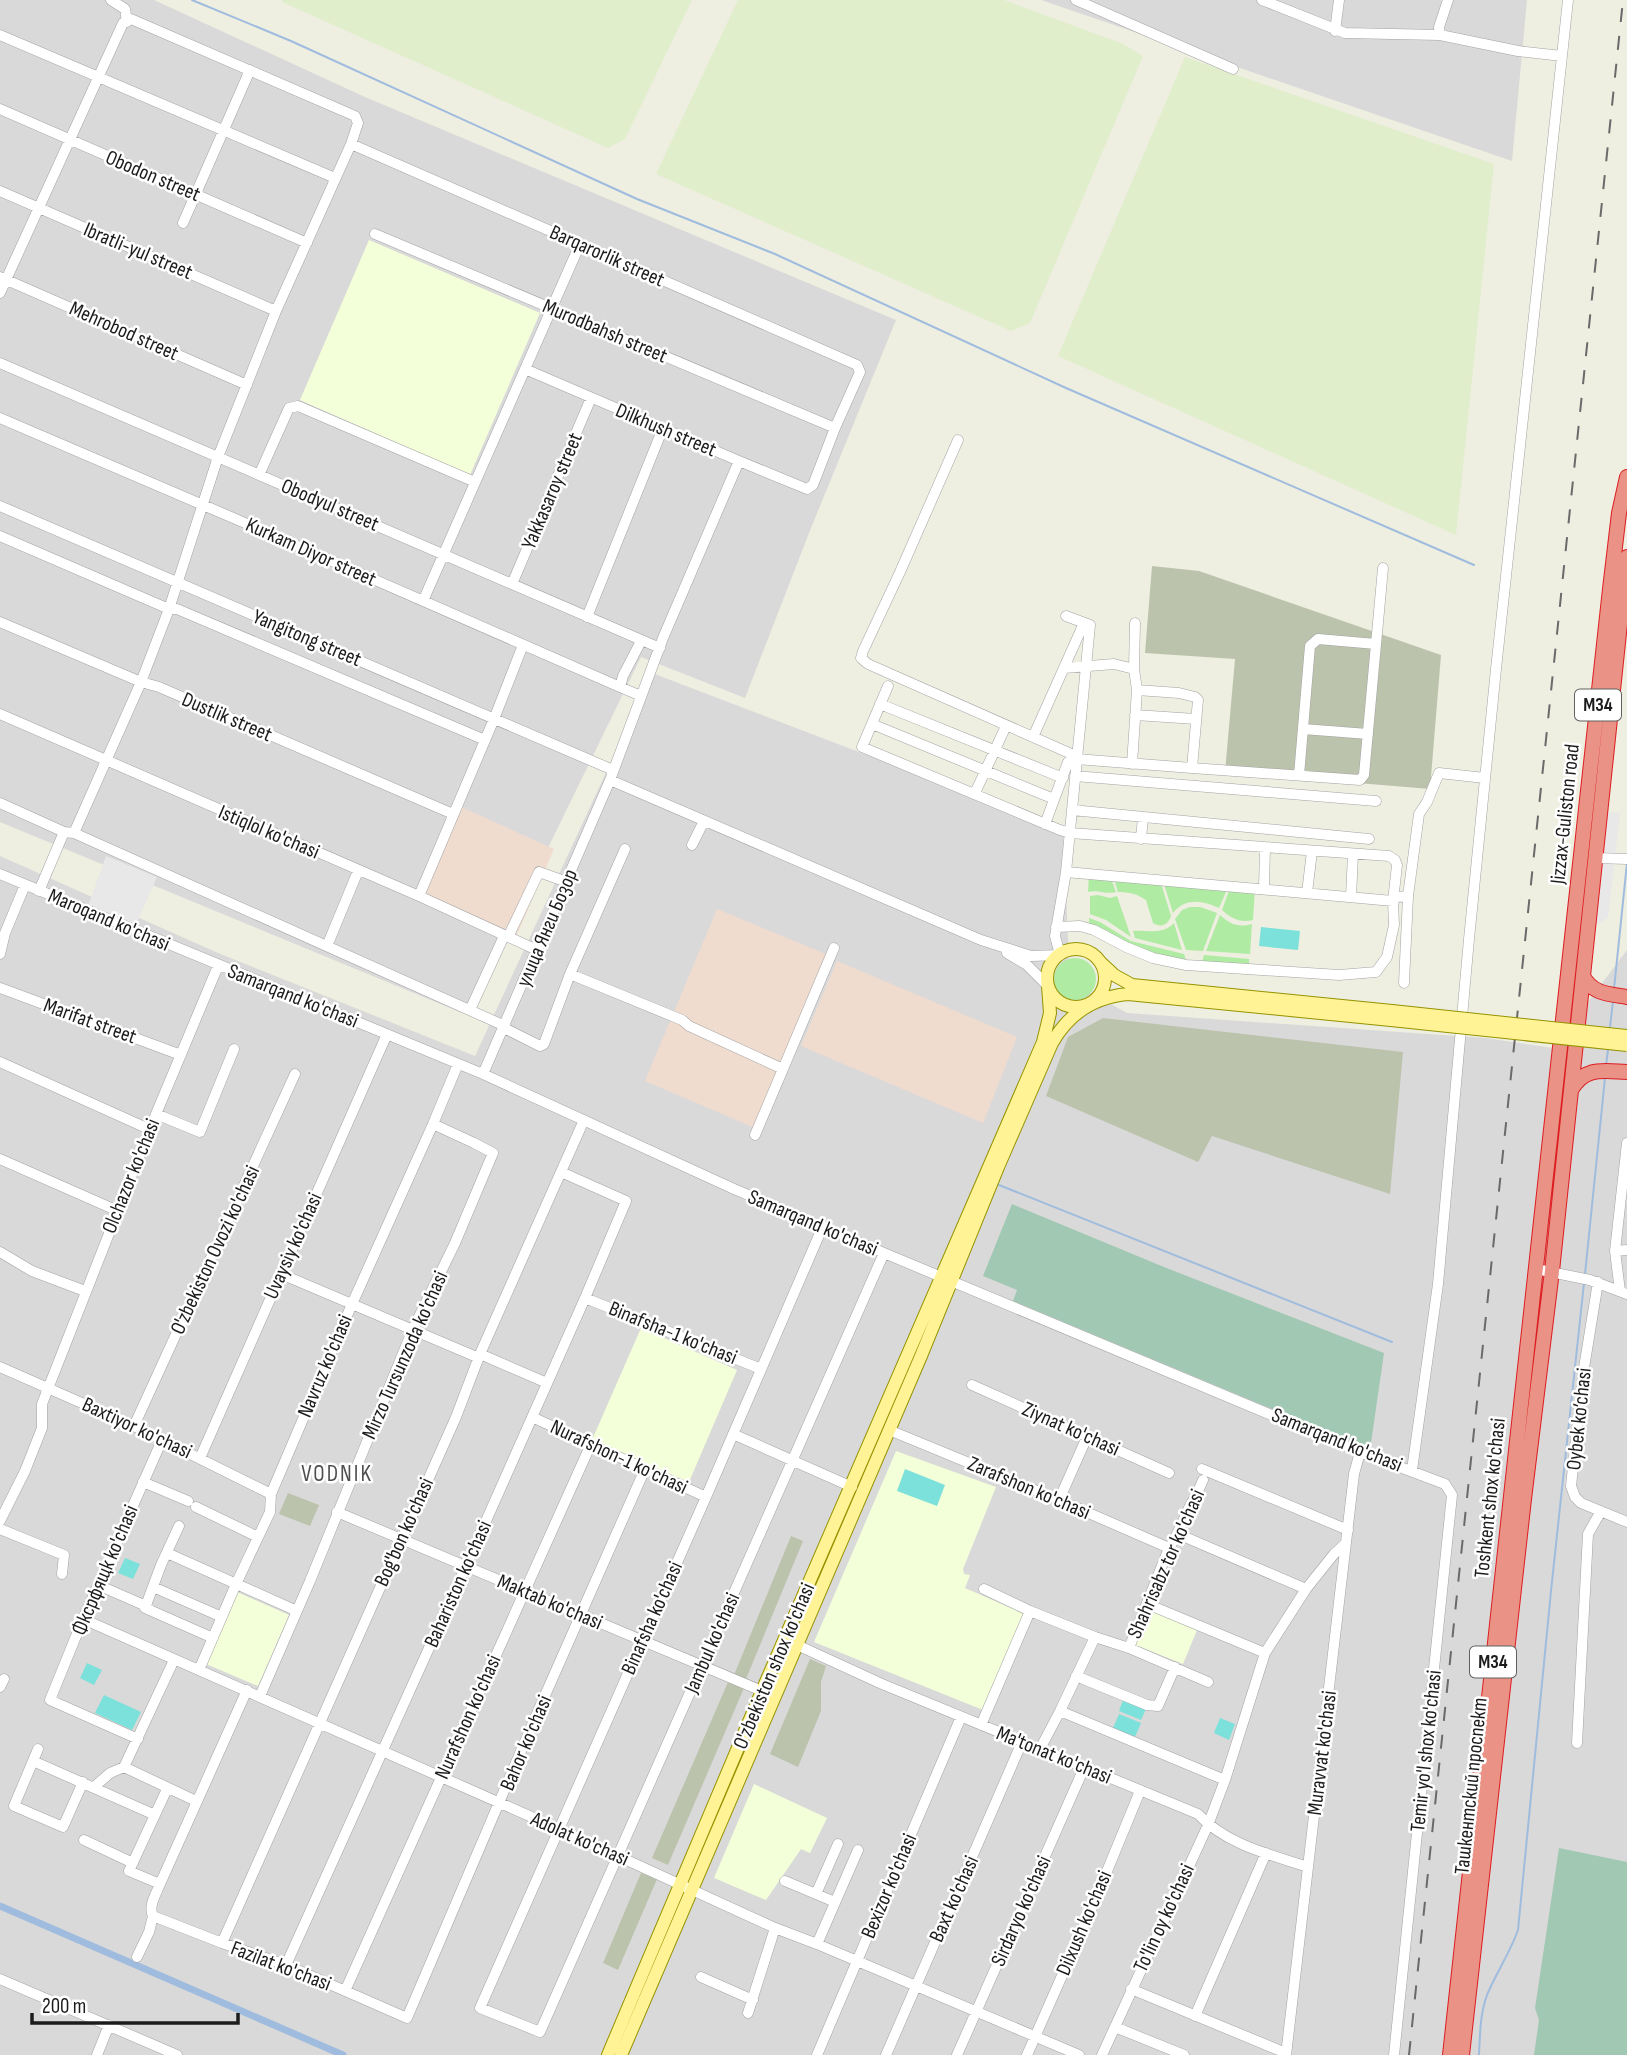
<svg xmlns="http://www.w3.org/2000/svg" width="1627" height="2055" viewBox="0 0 1627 2055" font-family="'Sofia Sans Condensed',sans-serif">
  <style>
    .residential { fill: #dad9d9 }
    .commercial { fill: #f0dbcf }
    .education { fill: #f3ffd9 }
    .construction { fill: #bcc3ac }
    .farmland { fill: #e0eecb }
    .grass { fill: #b0eba4 }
    .cemetery { fill: #a1c8b3 }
    .pitch { fill: #7be1da }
    .parking { fill: #e8e8e8 }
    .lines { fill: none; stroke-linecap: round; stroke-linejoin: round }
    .stream { stroke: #9fbcde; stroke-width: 2 }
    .canal { stroke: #9fbcde; stroke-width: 7 }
    .minor-casing { stroke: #a3a3a3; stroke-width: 11 }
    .major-casing { stroke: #949300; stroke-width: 14 }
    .highway-casing { stroke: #dd1d21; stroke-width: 16 }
    .minor { stroke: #fff; stroke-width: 10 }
    .major { stroke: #fff395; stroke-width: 12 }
    .highway { stroke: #e99285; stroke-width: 14 }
    .rail { stroke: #6a6a6a; stroke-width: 2; stroke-dasharray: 14 14; stroke-linecap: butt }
    .major-bridge-casing { stroke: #949300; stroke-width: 14; stroke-linecap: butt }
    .major-bridge { stroke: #fff395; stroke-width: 12 }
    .labels { text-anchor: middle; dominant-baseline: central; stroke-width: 5; stroke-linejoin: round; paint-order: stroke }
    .shield { fill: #fff; stroke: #606060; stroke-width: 2 }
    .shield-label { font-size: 19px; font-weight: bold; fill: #1c1c1c }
    .street-label { font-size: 21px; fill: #1c1c1c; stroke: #fff }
    .neighbourhood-label { font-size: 23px; letter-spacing: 2px; fill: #4f4f4f; stroke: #fff }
  </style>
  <rect width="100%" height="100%" fill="#eeeee1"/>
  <path class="residential" d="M 0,0 L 154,0 L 365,97 L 896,320 L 809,533 L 745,698 L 641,657 L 509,928 L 472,1017 L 0,822 Z
    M 1041,0 L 1527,0 L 1512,161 Z
    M 652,673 L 1063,830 L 1070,981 L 1127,1013 L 1485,1038 L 1553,1048 L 1627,950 L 1627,2055 L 0,2055 L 0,856 L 218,953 L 475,1056 Z"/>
  <path class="commercial" d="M 459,806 L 554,849 L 516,937 L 422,894 Z
    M 717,909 L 828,955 L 755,1128 L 645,1081 Z
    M 837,961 L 1017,1037 L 983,1123 L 801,1046 Z"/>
  <path class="education" d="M 369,240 L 540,313 L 470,475 L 300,400 Z
    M 641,1328 L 737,1370 L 689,1482 L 592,1440 Z
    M 896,1451 L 996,1487 L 963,1569 L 964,1574 L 970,1575 L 965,1588 L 1024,1614 L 983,1710 L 814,1642 Z
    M 237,1592 L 289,1615 L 258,1686 L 206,1664 Z
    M 1149,1610 L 1197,1630 L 1183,1664 L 1136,1645 Z
    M 754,1784 L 827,1818 L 810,1853 L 801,1849 L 766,1900 L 714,1878 Z"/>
  <path class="construction" d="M 1152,566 L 1199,571 L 1441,655 L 1430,789 L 1225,772 L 1235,659 L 1145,653 Z
    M 1103,1018 L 1403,1052 L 1390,1194 L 1212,1136 L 1198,1162 L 1046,1096 L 1068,1037 Z
    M 288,1493 L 319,1505 L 310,1526 L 279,1514 Z
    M 791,1536 L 803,1541 L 746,1679 L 734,1675 Z
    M 810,1659 L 826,1666 L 821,1682 L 821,1711 L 798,1767 L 770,1754 Z
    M 728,1682 L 744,1688 L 668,1865 L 652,1858 Z
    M 641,1873 L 657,1879 L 618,1970 L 603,1963 Z"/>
  <path class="farmland" d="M 282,0 L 692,0 L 625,139 L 608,148 L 282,2 Z
    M 738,0 L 1004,0 L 1123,44 L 1143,56 L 1030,323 L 1011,331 L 656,174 Z
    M 1185,57 L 1494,164 L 1456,535 L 1058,356 Z"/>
  <path class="grass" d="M 1089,874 L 1110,876 L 1116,892 C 1106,895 1098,889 1088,892 Z
    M 1113,876 L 1160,880 L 1171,916 C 1168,925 1161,928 1153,923 L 1146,900 C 1137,894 1130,892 1118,892 Z
    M 1163,881 L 1229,885 L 1219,908 C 1203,901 1186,897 1173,913 Z
    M 1231,885 L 1255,888 L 1253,920 C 1240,923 1232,919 1222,910 Z
    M 1098,895 L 1110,898 L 1117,896 L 1131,937 L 1106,920 L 1090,914 L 1090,896 Z
    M 1190,907 L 1200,907 L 1217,913 L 1203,951 L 1186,950 L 1175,919 L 1182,910 Z
    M 1220,915 C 1230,924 1238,928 1252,924 L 1250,954 L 1206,951 Z
    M 1089,918 L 1100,922 L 1131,941 L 1184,954 L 1186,960 C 1147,954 1124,942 1089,925 Z
    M 1174,923 L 1182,950 L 1135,938 L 1133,931 C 1148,930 1163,935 1174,923 Z
    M 1204,955 L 1249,959 L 1249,966 L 1202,962 Z
    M1054 979a21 21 0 1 1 42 0a21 21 0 1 1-42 0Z"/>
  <path class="cemetery" d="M 1012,1204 L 1164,1267 L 1384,1353 L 1370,1450 L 1013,1301 L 1017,1290 L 983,1276 Z
    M 1559,1848 L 1627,1862 L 1627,2055 L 1534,2055 L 1539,2020 L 1535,2008 Z"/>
  <path class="pitch" d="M 1261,927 L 1300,931 L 1298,950 L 1259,946 Z
    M 905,1469 L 945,1485 L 937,1506 L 897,1491 Z
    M 125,1558 L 140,1564 L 133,1579 L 118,1573 Z
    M 87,1663 L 102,1670 L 94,1685 L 80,1678 Z
    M 104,1695 L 141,1712 L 132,1730 L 95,1713 Z
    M 1123,1700 L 1146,1709 L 1141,1720 L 1119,1711 Z
    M 1119,1714 L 1141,1723 L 1135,1737 L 1113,1728 Z
    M 1220,1718 L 1235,1724 L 1229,1740 L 1214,1733 Z"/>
  <path class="parking" d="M 1603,812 L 1620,813 L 1608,918 L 1593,926 Z
    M 106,856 L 157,877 L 136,925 L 88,906 Z"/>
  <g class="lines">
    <path class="stream" d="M 192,0 L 291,41 L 637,199 L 775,254 L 1066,388 L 1474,565
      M 1614,989 L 1627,863
      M 1610,1027 L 1613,1001
      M 1606,1065 L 1608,1050
      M 999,1185 L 1392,1342
      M 1585,1274 L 1605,1078
      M 1479,2055 C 1480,2035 1480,2014 1487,1995 C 1496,1973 1510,1953 1518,1930 L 1551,1591 L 1584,1283"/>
    <path class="canal" d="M 0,1906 L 343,2055"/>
    <defs>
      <path id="minor" d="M 111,0 L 125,9 L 127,22
        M 1076,0 L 1233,69
        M 1262,0 L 1345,33 L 1440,35
        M 1448,0 L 1439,27 L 1440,35 L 1518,51 L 1562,56
        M 1335,31 L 1339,0
        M 0,35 L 335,178
        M 0,109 L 307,243
        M 351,144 L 857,365 L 860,372 L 835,428 L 813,485 L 807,489 L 739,461 L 525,369
        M 0,191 L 276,311
        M 183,223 L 250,70
        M 375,234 L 835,428
        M 0,277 L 247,385
        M 0,293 L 123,23 L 131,19 L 355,116 L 358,123 L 351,144 L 276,311 L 218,457 L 169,609 L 141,682 L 74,833
        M 0,363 L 660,648
        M 0,418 L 238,520 L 620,687
        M 958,440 L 900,572 L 863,651 L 861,658 L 868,664 L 1076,756
        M 259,475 L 289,408 L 298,406 L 475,482
        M 0,506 L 613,770
        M 0,536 L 169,609 L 177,609 L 485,740
        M 512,584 L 591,398
        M 423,601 L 580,244
        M 587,617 L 663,428
        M 0,622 L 141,682 L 159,687 L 453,814
        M 641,641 L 623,676 L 620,687 L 641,696
        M 1064,668 L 1114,664 L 1134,669 L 1137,690 L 1132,764
        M 1134,669 L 1135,623
        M 888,686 L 862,747 L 1060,830 L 1070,833 L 1389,856 L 1395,860 L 1397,865 L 1393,901 L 1394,925 L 1387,957 L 1376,972 L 1339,975 L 1186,965 L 1153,958 L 1126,947 L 1094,930 L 1080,926 L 1056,927
        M 880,704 L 1063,778
        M 0,714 L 419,896 L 537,950
        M 1135,715 L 1196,719
        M 872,724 L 1054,799
        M 1303,729 L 1368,734
        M 1033,737 L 1084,623
        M 1076,759 L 1192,768 L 1198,700 L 1195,697 L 1179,693 L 1137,690
        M 1192,768 L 1360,780 L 1364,775 L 1383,568
        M 1299,775 L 1310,646 L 1318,639 L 1376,644
        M 1075,776 L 1376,801
        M 610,780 L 981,940 L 1031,956 L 1060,955 L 1055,936 L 1066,872 L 1090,625 L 1066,616
        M 975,793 L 1006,726
        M 0,803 L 64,832 L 74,833 L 505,1026
        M 1072,810 L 1369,839
        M 1045,824 L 1068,762
        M 1141,839 L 1143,817
        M 692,845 L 704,821
        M 1595,858 L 1627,859
        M 1066,872 L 1393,901 L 1397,897 L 1408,896
        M 0,874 L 483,1074 L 734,1189 L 884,1253 L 1360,1452 L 1445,1484 L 1452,1495 L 1394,2055
        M 1264,889 L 1265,847
        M 39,891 L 64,832
        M 1307,893 L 1312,851
        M 419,896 L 494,719 L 523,645
        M 1351,897 L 1353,854
        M 508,937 L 539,872 L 567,882
        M 327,946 L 358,871
        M 1007,953 L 1027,965 L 1048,986
        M 0,954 L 5,933 L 25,885
        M 570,974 L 682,1020 L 689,1026 L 783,1069 L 834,948
        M 1404,983 L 1408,896 L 1419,814 L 1427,802 L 1439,773 L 1485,778
        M 0,988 L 181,1055
        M 470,1010 L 504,936
        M 504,1028 L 540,1046 L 544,1044 L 570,974 L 625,849
        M 0,1062 L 151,1130
        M 483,1074 L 610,780 L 663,638 L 739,461
        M 156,1114 L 200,1132 L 234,1049
        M 755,1135 L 783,1069
        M 0,1159 L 118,1211
        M 823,1226 L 706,1497 L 480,2008 L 540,2032 L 884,1253
        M 1615,1251 L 1627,1250
        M 0,1252 L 32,1271 L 85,1291
        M 1536,1269 L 1590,1280 L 1627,1294
        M 281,1274 L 479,1358
        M 1598,1282 L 1583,1374 L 1571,1486 L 1575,1497 L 1581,1503 L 1627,1522
        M 1620,1291 L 1615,1251 L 1627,1143
        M 585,1298 L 761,1369
        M 480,1354 L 547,1383
        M 0,1367 L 134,1426 L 271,1494
        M 972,1385 L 1169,1473
        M 532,1417 L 706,1497
        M 134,1426 L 295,1074
        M 889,1430 L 1059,1500 L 1169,1548
        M 733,1434 L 852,1487
        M 200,1458 L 387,1034
        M 1202,1469 L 1348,1530
        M 1412,1470 L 1438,1284 L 1469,939 L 1496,669 L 1568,0
        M 143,1482 L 188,1501
        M 1059,1500 L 1087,1437
        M 196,1507 L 258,1537
        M 337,1512 L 762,1691
        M 0,1521 L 25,1471 L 42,1428 L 42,1404 L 156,1114 L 218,966
        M 179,1526 L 161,1565 L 145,1608 L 213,1638
        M 0,1529 L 64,1555 L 62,1574
        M 1178,1534 L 1306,1589
        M 167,1553 L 297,1611
        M 98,1585 L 146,1606
        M 153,1587 L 222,1617
        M 984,1589 L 1030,1611 L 1095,1637 L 1129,1648 L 1208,1682
        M 1147,1604 L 1265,1653
        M 83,1619 L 559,1829 L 775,1928 L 817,1944 L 1079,2055
        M 797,1645 L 882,1684 L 1198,1814 C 1225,1844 1271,1855 1308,1867
        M 1129,1648 L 1169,1548 C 1178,1535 1183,1520 1190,1506 C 1195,1498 1199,1490 1203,1480
        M 199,1670 L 236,1584 L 270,1512 L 271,1494 L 352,1304 L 433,1124 L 458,1064
        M 1076,1676 L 1147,1705 L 1158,1706 L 1175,1667
        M 0,1687 L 4,1679
        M 260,1696 L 310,1581 L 413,1329 L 455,1243 L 493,1153 L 474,1143 L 433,1124
        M 1060,1711 L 1225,1780
        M 981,1725 L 1030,1611
        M 138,1739 L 50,1700 L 83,1619 L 162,1440
        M 1577,1743 L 1588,1534 L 1601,1511
        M 38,1749 L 14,1806 L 63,1827 L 83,1782
        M 1040,1749 L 1060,1711 L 1095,1637
        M 33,1761 L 155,1815
        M 124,1767 L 174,1660
        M 94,1787 L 110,1773 L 124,1767 L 196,1801
        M 84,1840 L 133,1863
        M 785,1881 L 835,1902
        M 160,1884 L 129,1871 L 167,1789
        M 816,1894 L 838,1844
        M 153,1916 L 222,1943 L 286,1965 L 407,2018 L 539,1709 L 645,1469
        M 222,1943 L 456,1417 L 480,1354 L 584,1120
        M 817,1944 L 858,1850
        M 137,1957 L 149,1932 L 153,1916 C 148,1906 156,1894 160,1884 L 247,1690
        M 286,1965 L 466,1566 L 585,1298 L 626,1201 L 561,1172
        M 701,1977 L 753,2000
        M 0,1979 L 177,2055
        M 1131,1989 L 1286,2053
        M 345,1991 L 591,1444
        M 748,2013 L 775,1928
        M 1195,2016 L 1266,1853
        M 1115,2027 L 1184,2055
        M 97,2055 L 109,2025
        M 817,2055 L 961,1717
        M 886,2055 L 1022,1742
        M 957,2055 L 1084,1768
        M 1027,2055 L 1091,1910 L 1140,1791
        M 1102,2055 L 1208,1825 L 1225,1780 L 1265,1653 L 1306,1589 L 1334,1554 L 1346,1543
        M 1286,2055 L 1354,1474 L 1360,1452"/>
      <path id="major" d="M1047 978a29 29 0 1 1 58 0a29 29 0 1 1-58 0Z
        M 1101,963 L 1114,975 L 1132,985 L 1392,1011
        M 608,2055 L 762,1691 L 1043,1042 L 1050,1013 L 1048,986
        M 621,2055 L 921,1356 L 998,1167 L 1052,1043 C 1069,1013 1094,997 1128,994 L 1391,1020"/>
      <path id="highway" d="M 1583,976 C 1592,994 1609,994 1627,997
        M 1571,1090 C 1585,1066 1603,1071 1627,1072
        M 1450,2055 L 1610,589 L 1619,513 L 1627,477
        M 1462,2055 L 1524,1499 L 1552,1271 L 1627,557"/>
    </defs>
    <use href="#minor" class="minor-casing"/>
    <use href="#major" class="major-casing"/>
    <use href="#highway" class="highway-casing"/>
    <use href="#minor" class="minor"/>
    <use href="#major" class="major"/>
    <use href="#highway" class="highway"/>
    <path class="rail" d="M 1409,2055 L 1623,0"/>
    <defs>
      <path id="major-bridge" d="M 1392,1011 L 1627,1036
        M 1391,1020 L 1627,1045"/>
    </defs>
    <use href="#major-bridge" class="major-bridge-casing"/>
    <use href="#major-bridge" class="major-bridge"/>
  </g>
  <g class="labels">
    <g class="shield">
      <rect x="1575" y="689.5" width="46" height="31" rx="5"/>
      <rect x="1470" y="1646.5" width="46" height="31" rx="5"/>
    </g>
    <g class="shield-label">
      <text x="1598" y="705">M34</text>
      <text x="1493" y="1662">M34</text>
    </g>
    <g class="street-label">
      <text transform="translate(153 176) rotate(23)">Obodon street</text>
      <text transform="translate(138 251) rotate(23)">Ibratli-yul street</text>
      <text transform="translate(607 256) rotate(24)">Barqarorlik street</text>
      <text transform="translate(124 331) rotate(24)">Mehrobod street</text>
      <text transform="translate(605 331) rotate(23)">Murodbahsh street</text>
      <text transform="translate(666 430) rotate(23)">Dilkhush street</text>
      <text transform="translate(552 491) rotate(-67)">Yakkasaroy street</text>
      <text transform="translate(330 505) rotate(23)">Obodyul street</text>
      <text transform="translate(311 552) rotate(24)">Kurkam Diyor street</text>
      <text transform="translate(307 638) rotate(23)">Yangitong street</text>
      <text transform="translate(227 717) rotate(23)">Dustlik street</text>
      <text transform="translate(1565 814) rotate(-84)">Jizzax-Guliston road</text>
      <text transform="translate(269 832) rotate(23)">Istiqlol ko'chasi</text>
      <text transform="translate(109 920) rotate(23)">Maroqand ko'chasi</text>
      <text transform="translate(547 928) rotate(-67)">улица Янги Бозор</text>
      <text transform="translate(293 996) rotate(22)">Samarqand ko'chasi</text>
      <text transform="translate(90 1021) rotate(20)">Marifat street</text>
      <text transform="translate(131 1176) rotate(-68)">Olchazor ko'chasi</text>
      <text transform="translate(813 1223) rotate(23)">Samarqand ko'chasi</text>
      <text transform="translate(293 1246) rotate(-66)">Uvaysiy ko'chasi</text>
      <text transform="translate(215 1250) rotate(-65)">O'zbekiston Ovozi ko'chasi</text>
      <text transform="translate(673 1333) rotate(22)">Binafsha-1 ko'chasi</text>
      <text transform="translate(405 1355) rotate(-66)">Mirzo Tursunzoda ko'chasi</text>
      <text transform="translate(325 1366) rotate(-67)">Navruz ko'chasi</text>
      <text transform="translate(1579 1419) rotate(-84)">Oybek ko’chasi</text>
      <text transform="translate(137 1428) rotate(25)">Baxtiyor ko'chasi</text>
      <text transform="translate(1071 1429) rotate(24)">Ziynat ko'chasi</text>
      <text transform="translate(1337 1440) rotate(22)">Samarqand ko'chasi</text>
      <text transform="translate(619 1457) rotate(25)">Nurafshon-1 ko'chasi</text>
      <text transform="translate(1029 1488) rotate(23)">Zarafshon ko'chasi</text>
      <text transform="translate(1490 1498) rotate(-84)">Toshkent shox ko'chasi</text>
      <text transform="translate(404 1532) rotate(-66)">Bog'bon ko'chasi</text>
      <text transform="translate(1166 1564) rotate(-66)">Shahrisabz tor ko'chasi</text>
      <text transform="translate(105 1570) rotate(-67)">Фксрфящк ko'chasi</text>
      <text transform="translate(458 1584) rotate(-66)">Bahariston ko'chasi</text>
      <text transform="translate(550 1602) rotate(23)">Maktab ko'chasi</text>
      <text transform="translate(652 1618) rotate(-66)">Binafsha ko'chasi</text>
      <text transform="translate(712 1643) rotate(-66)">Jambul ko'chasi</text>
      <text transform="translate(774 1666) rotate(-67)">O'zbekiston shox ko'chasi</text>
      <text transform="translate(468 1717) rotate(-66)">Nurafshon ko'chasi</text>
      <text transform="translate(526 1743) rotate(-67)">Bahor ko'chasi</text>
      <text transform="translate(1426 1751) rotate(-84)">Temir yo'l shox ko'chasi</text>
      <text transform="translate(1322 1753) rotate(-83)">Muravvat ko'chasi</text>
      <text transform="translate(1054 1755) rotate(22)">Ma'tonat ko'chasi</text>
      <text transform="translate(1471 1786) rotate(-84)">Ташкентский проспект</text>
      <text transform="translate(580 1839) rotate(24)">Adolat ko'chasi</text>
      <text transform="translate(889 1886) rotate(-67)">Bexizor ko'chasi</text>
      <text transform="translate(954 1899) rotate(-66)">Baxt ko'chasi</text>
      <text transform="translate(1021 1911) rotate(-66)">Sirdaryo ko'chasi</text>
      <text transform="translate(1164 1918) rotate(-65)">To'lin oy ko'chasi</text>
      <text transform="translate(1084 1923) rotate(-67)">Dilxush ko'chasi</text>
      <text transform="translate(281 1966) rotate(21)">Fazilat ko'chasi</text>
    </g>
    <g class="neighbourhood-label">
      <text x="337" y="1474">VODNIK</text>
    </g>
  </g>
  <path d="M32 2013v10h206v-10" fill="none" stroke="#1c1c1c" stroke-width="3.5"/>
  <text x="42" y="2013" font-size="21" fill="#1c1c1c" stroke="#ffffff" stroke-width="5" paint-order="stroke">200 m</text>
</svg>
